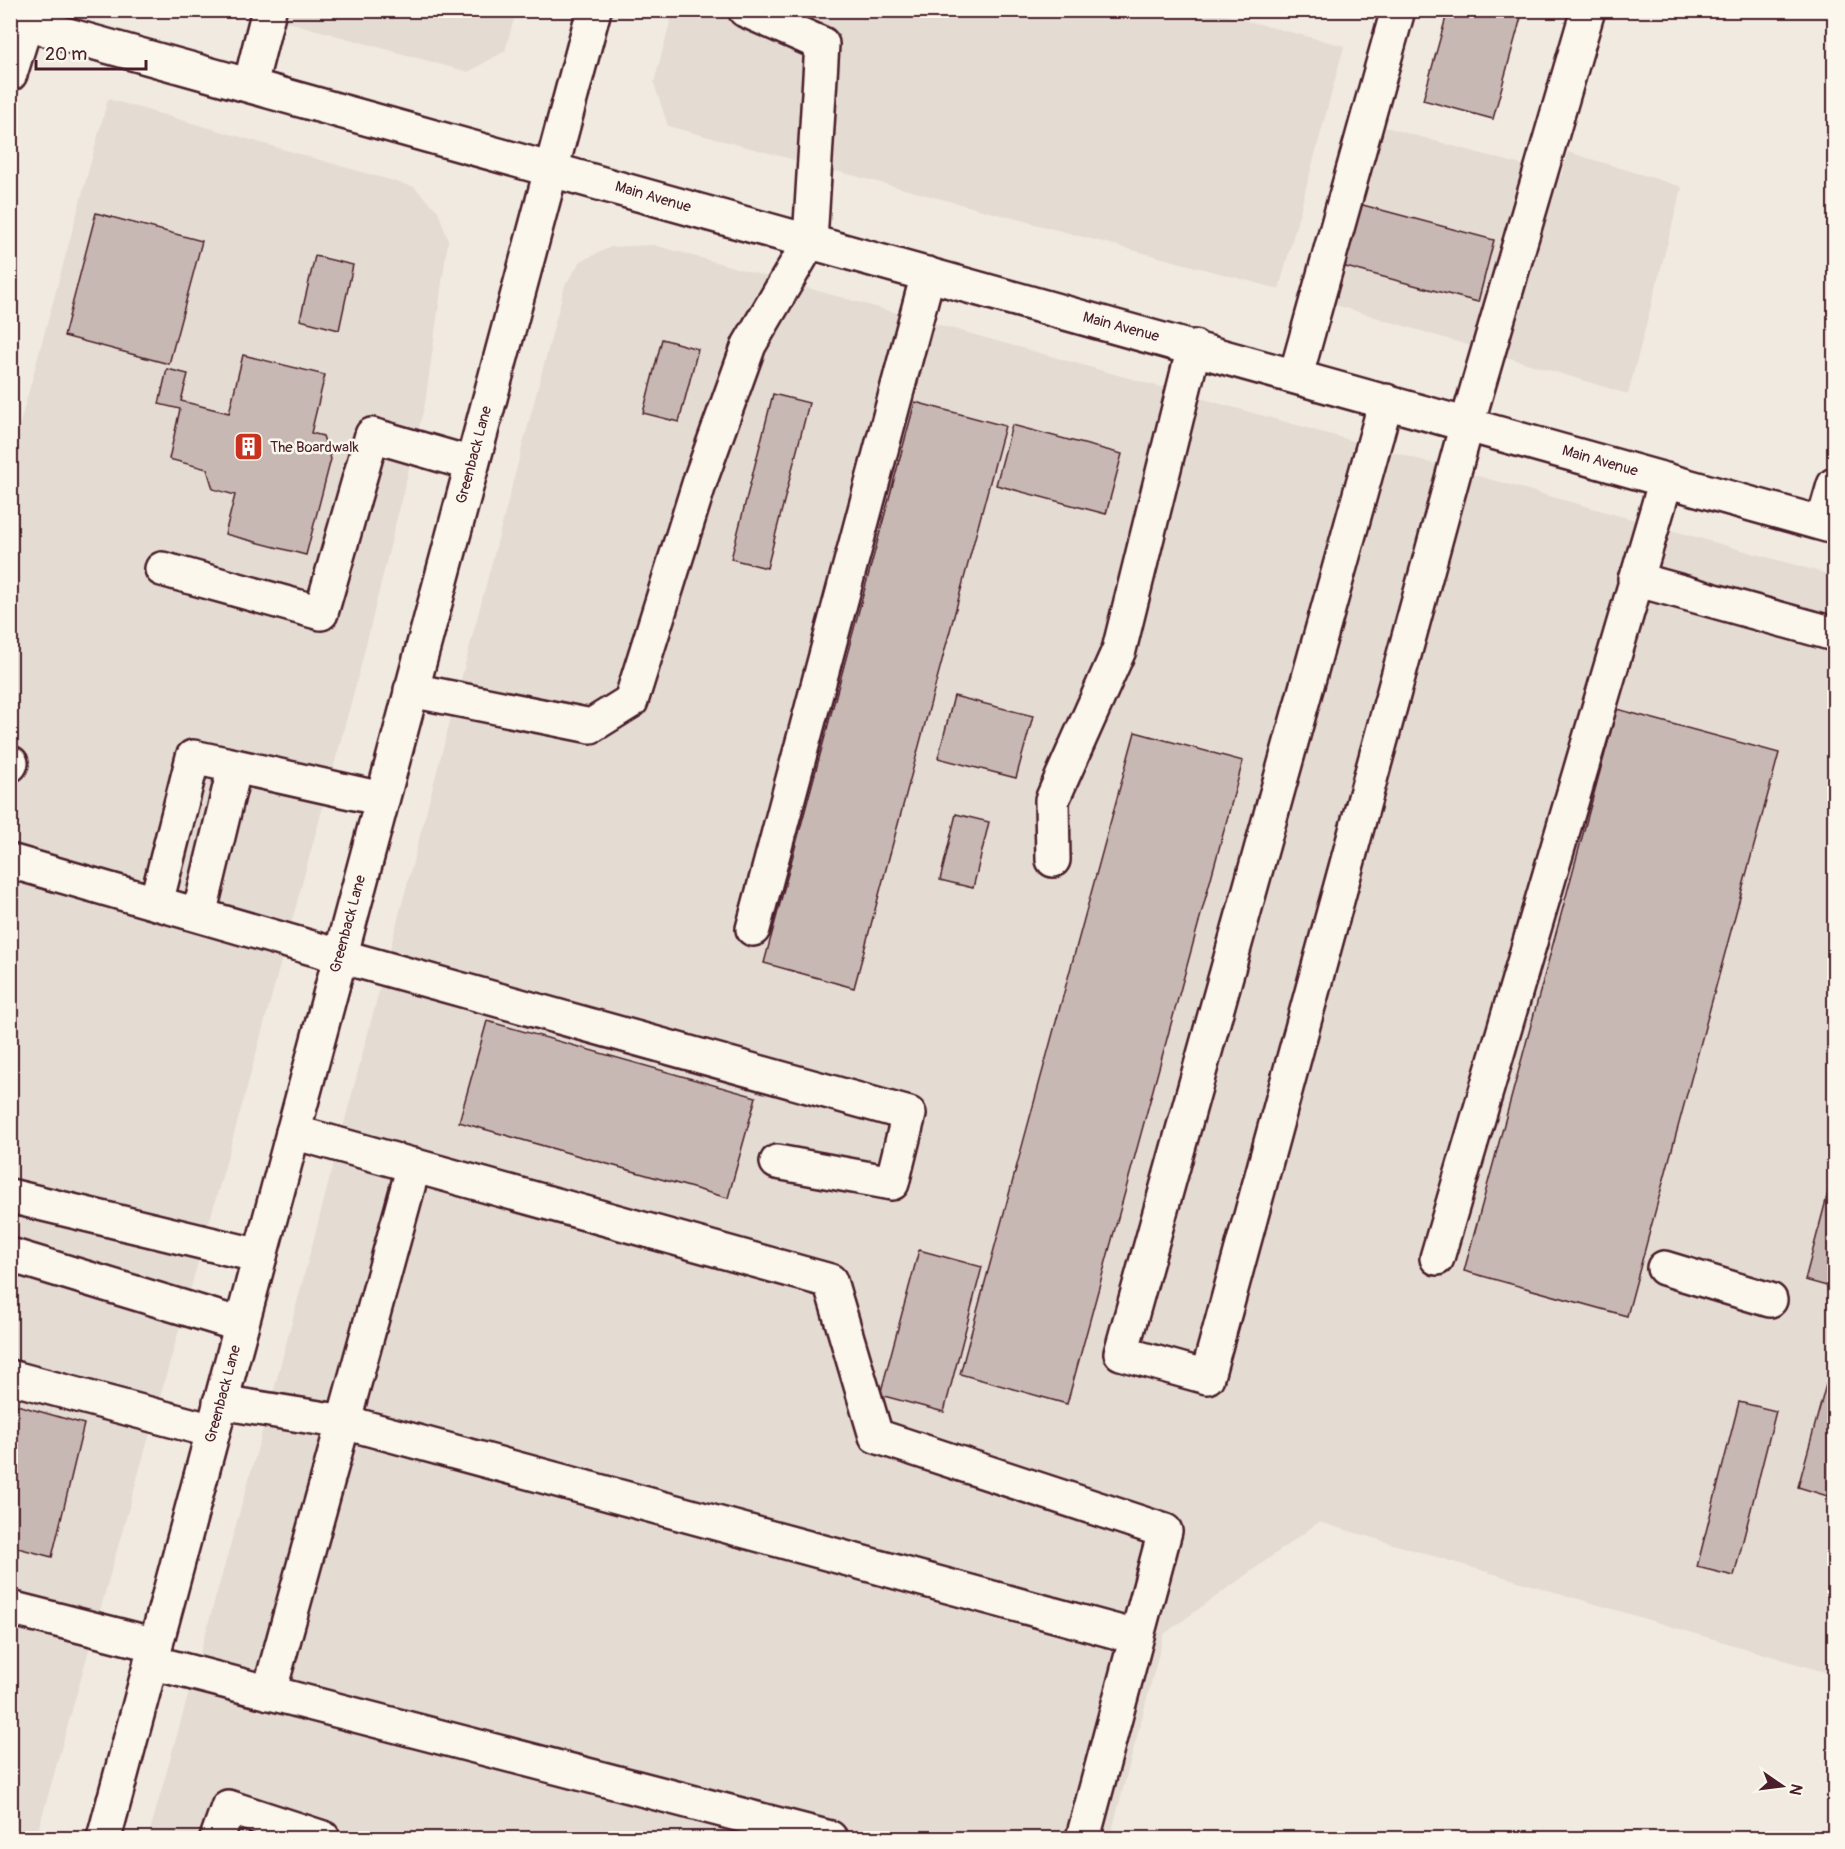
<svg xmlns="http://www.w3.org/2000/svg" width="1845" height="1849" viewBox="0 0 1845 1849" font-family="Pangolin,sans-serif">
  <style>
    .built { fill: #e4dbd2 }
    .building { fill: #c8b8b3; stroke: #4a1f2b; stroke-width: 1.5 }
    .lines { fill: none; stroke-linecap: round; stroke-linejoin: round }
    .minor-casing { stroke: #4a1f2b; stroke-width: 38 }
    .major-casing { stroke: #4a1f2b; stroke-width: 38 }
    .minor { stroke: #fbf7ec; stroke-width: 33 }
    .major { stroke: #fbf7ec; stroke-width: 33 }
    .labels { text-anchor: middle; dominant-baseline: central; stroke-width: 5; stroke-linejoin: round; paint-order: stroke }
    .street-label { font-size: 15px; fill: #4a1f2b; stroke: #fbf7ec }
    .poi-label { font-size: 15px; fill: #4a1f2b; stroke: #fbf7ec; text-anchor: start }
  </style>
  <rect width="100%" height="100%" fill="#f0eae0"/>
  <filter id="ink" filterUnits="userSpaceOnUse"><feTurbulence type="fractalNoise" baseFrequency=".0167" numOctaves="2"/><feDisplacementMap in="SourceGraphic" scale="12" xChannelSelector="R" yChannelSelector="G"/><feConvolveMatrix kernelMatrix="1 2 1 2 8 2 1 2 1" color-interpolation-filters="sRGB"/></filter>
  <g filter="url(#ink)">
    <path class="built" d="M 249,11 L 516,11 L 505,51 L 468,72 Z
      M 673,11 L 1209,11 L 1344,46 L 1279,289 L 668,126 L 654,83 Z
      M 108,99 L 414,187 L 438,211 L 448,240 L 425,403 L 359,673 L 241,1109 L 36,1838 L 11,1838 L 11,457 Z
      M 1374,124 L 1561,176 L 1568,152 L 1682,187 L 1628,394 L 1326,302 Z
      M 654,245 L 1834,576 L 1834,1636 L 1825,1672 L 1319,1522 L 1164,1634 L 1110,1838 L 148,1838 L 274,1390 L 565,285 L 581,261 L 611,247 Z"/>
    <path class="building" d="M 1448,10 L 1523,10 L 1493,119 L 1423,100 Z
      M 1359,204 L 1494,240 L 1478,302 L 1342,266 Z
      M 96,213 L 202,241 L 169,364 L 64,336 Z
      M 315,256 L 353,265 L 339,330 L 300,320 Z
      M 662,339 L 698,349 L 679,422 L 643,413 Z
      M 243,355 L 325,375 L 311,433 L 323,436 L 331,459 L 306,555 L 225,534 L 235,495 L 213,489 L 207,469 L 169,459 L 180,409 L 159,404 L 167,369 L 188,374 L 181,401 L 229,413 Z
      M 773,394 L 809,403 L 767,568 L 731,559 Z
      M 915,402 L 1005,426 L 854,988 L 764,963 Z
      M 1012,425 L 1122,454 L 1106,514 L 996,485 Z
      M 954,696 L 1033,716 L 1016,778 L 938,758 Z
      M 1617,709 L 1779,753 L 1627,1316 L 1464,1271 Z
      M 1135,732 L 1243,761 L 1067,1404 L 960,1374 Z
      M 956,814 L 989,822 L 973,888 L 940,880 Z
      M 487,1021 L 756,1097 L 728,1198 L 459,1122 Z
      M 1834,1170 L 1834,1288 L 1805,1280 Z
      M 919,1250 L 982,1267 L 944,1412 L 880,1395 Z
      M 1833,1359 L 1834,1359 L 1834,1498 L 1798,1487 Z
      M 1739,1402 L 1776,1411 L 1734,1576 L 1697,1567 Z
      M 10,1403 L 84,1424 L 52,1557 L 10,1546 Z"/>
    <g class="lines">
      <defs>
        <path id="minor" d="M 10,19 L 1834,527
          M 10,74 L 26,23
          M 250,85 L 269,10
          M 1296,375 L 1398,10
          M 1386,401 L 1121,1353 L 1207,1377 L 1467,424 L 1588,10
          M 1823,523 L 1834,485
          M 162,569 L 321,613 L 372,435 L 472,464
          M 1635,579 L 1834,634
          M 411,690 L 591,726 L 631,701 L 701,478 L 749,345 L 810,241 L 822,44 L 745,10
          M 10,765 L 11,763
          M 1053,860 L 1052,800 L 1119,650 L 1194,347
          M 10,861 L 340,956 L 909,1114 L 892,1183 L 777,1162
          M 156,903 L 193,757 L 235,766
          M 199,915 L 235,766 L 382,799
          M 753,929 L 928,274
          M 293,1132 L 830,1281 L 876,1436 L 1165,1531 L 1083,1838
          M 10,1196 L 260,1256
          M 10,1255 L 241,1325
          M 1437,1258 L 1666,480
          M 1664,1268 L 1770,1300
          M 10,1377 L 213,1431
          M 220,1402 L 344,1422 L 1136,1637
          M 10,1608 L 156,1645
          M 151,1662 L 830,1838
          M 269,1693 L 414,1165
          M 217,1838 L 228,1807 L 323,1838"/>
        <path id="major" d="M 104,1838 L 594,10"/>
      </defs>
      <use href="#minor" class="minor-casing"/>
      <use href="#major" class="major-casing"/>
      <use href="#minor" class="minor"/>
      <use href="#major" class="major"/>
    </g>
  </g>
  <defs>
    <symbol id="building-square" viewBox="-11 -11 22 22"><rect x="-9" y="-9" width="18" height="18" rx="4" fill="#c8321e" stroke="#fbf7ec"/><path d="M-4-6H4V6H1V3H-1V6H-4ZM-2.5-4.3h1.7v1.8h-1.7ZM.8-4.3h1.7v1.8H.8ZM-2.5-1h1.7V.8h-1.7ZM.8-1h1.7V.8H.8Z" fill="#fff"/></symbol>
  </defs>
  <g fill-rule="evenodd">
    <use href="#building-square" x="232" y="430" width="33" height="33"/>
  </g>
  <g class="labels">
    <g class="street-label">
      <text transform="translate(653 197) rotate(16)">Main Avenue</text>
      <text transform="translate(1121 327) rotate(15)">Main Avenue</text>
      <text transform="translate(474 455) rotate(-75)">Greenback Lane</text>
      <text transform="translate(1600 461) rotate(16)">Main Avenue</text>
      <text transform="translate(348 924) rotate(-75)">Greenback Lane</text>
      <text transform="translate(223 1394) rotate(-75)">Greenback Lane</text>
    </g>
    <g class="poi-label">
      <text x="270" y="447">The Boardwalk</text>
    </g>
  </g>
  <rect width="1845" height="1849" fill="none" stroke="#fbf7ec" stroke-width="36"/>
  <rect x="18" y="18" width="1809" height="1813" fill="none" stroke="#4a1f2b" stroke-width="2" filter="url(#ink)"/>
  <g transform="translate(1782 1786) rotate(104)" stroke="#fbf7ec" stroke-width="4.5" paint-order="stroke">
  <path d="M0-4.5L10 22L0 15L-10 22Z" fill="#4a1f2b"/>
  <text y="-9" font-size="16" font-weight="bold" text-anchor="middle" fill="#4a1f2b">N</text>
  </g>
  <path d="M36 60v9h110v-9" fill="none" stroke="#4a1f2b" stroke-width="3"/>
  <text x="45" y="60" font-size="18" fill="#4a1f2b" stroke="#fbf7ec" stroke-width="4.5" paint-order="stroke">20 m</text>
</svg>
